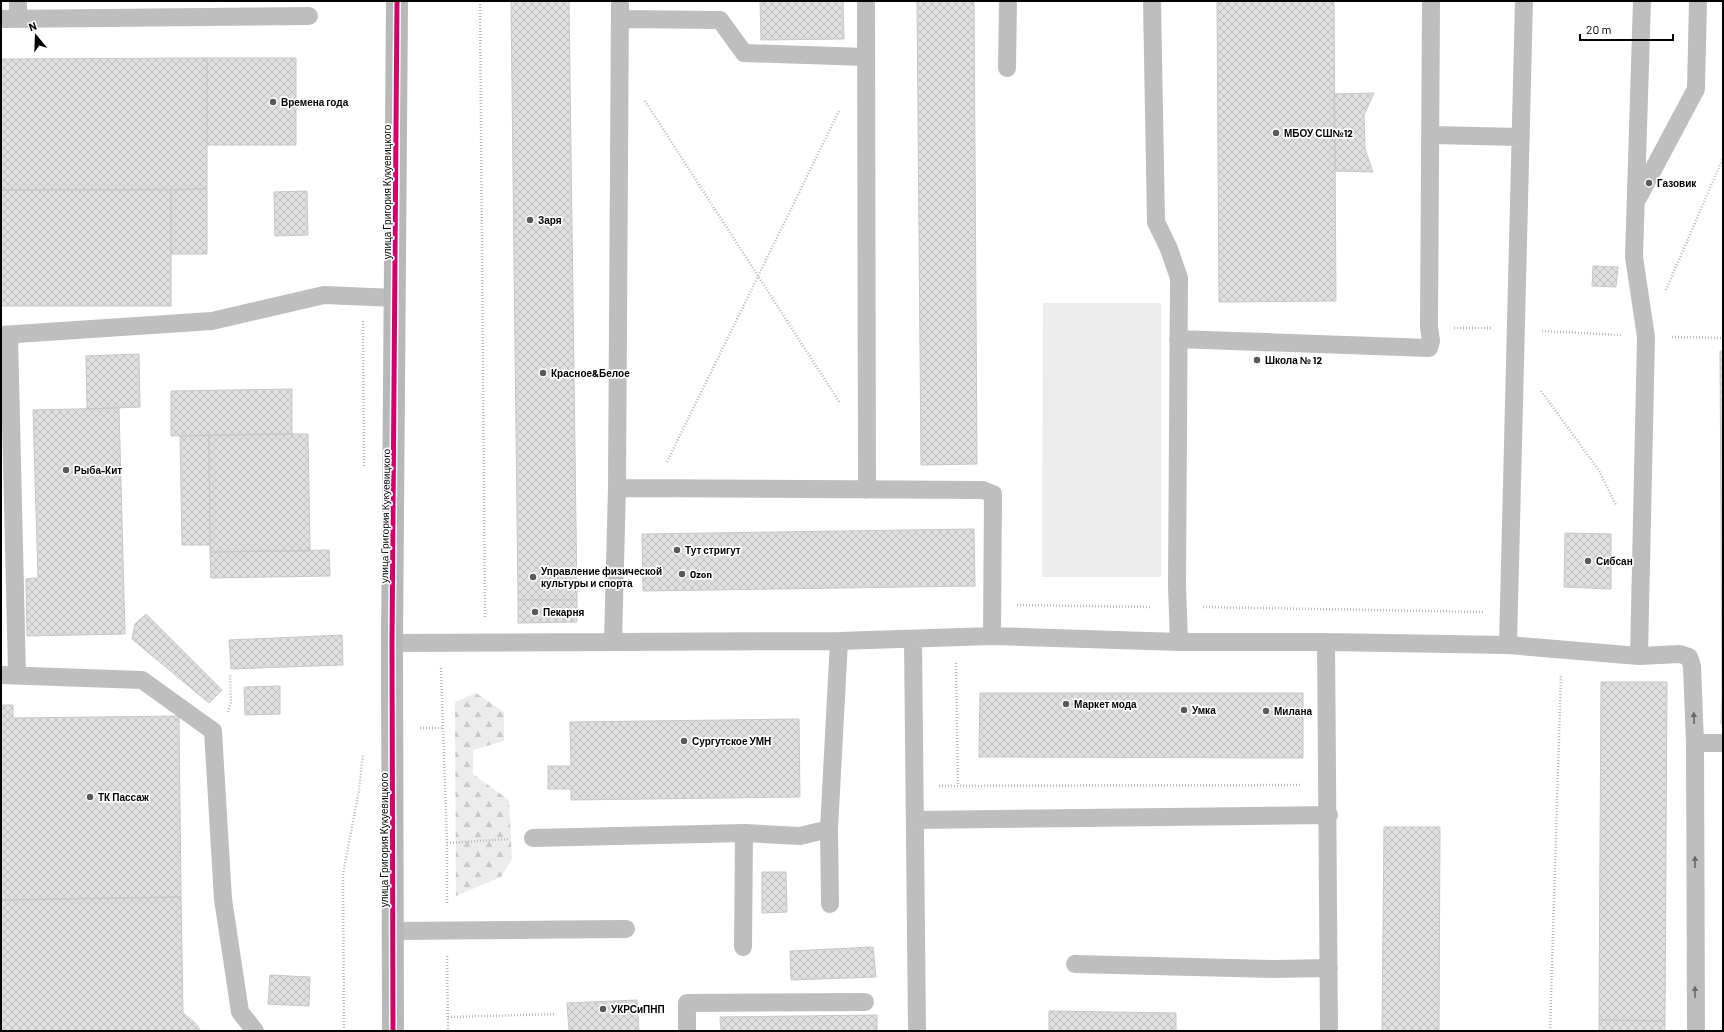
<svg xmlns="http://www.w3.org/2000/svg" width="1724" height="1032" viewBox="0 0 1724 1032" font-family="Barlow,sans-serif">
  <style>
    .forest { fill: url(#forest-firs) }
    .park { fill: #ececec }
    .building { fill: url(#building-cross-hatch); stroke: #c7c7c7 }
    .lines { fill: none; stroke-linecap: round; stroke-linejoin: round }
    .path { stroke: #b9b9b9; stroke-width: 2.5; stroke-dasharray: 1 2; stroke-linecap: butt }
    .lane { stroke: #bebebe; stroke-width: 18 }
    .secondary { stroke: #b8b8b8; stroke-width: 22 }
    .cycleway-casing { stroke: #fff; stroke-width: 8 }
    .cycleway { stroke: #d6006c; stroke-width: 5 }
    .oneway { fill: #686868 }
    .poi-dot { fill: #595959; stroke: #fff; stroke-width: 1.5 }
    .labels { text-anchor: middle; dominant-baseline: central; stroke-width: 3.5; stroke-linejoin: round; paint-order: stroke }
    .poi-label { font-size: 10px; font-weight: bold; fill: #000; stroke: #fff; text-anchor: start }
    .street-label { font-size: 10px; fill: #000; stroke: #fff }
  </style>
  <defs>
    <pattern id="forest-firs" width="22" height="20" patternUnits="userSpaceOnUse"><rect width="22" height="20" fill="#ececec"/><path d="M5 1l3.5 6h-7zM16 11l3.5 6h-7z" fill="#c9c9c9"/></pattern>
    <pattern id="building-cross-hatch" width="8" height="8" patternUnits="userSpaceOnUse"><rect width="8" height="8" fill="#dfdfdf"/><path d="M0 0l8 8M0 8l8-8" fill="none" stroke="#bebebe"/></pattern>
  </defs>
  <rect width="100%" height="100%" fill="#fff"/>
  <path class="forest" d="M 476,693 L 504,712 L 504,741 L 473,750 L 473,774 L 509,800 L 512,859 L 501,877 L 456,896 L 455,702 Z"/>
  <path class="park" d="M 1043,303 L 1161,303 L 1161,577 L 1042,577 Z"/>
  <path class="building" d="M 511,1 L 569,1 L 577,600 L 518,600 Z
    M 760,1 L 843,1 L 844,39 L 761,40 Z
    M 917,1 L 974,1 L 977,464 L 921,465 Z
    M 1217,1 L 1334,1 L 1336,301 L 1219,302 Z
    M 207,58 L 207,189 L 1,190 L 1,59 Z
    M 207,58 L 296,58 L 296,145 L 207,145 Z
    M 1374,93 L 1364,115 L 1365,149 L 1373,172 L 1335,171 L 1334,94 Z
    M 207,189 L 207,254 L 171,254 L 171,190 Z
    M 1,190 L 171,190 L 171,306 L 1,306 Z
    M 307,191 L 308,235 L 275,236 L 274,192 Z
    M 1593,266 L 1618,267 L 1616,287 L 1592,286 Z
    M 1720,351 L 1723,351 L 1723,697 L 1722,697 Z
    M 139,354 L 140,407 L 87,409 L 86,356 Z
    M 292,389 L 292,434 L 171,436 L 171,391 Z
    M 119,408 L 125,634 L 27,636 L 26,579 L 38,578 L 33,410 Z
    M 292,434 L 308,434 L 310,551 L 210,552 L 209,435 Z
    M 209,435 L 210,545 L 182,545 L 180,436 Z
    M 974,529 L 975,586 L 643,591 L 642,534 Z
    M 1565,533 L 1611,534 L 1611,589 L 1564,587 Z
    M 329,550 L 330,576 L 211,578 L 210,552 Z
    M 518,600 L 577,600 L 577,622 L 518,623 Z
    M 146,614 L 222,690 L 209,703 L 132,639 L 135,624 Z
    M 342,635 L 343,665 L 231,669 L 229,640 Z
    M 1601,682 L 1667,682 L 1665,1021 L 1599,1020 Z
    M 280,686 L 280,714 L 245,715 L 244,687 Z
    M 980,693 L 1303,693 L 1303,758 L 979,757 Z
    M 1722,697 L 1723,697 L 1723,724 L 1721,724 Z
    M 1,705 L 13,705 L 13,718 L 179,716 L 181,897 L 1,900 Z
    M 799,719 L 800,797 L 571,800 L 571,789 L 548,789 L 548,766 L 571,766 L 570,722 Z
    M 1384,827 L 1440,827 L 1439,1031 L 1382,1031 Z
    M 762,872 L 786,872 L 787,912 L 762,913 Z
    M 181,897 L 183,1013 L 195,1023 L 201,1031 L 1,1031 L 1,900 Z
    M 873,947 L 876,977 L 791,980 L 790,951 Z
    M 270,975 L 310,977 L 309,1006 L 268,1004 Z
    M 637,1000 L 639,1031 L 569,1031 L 567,1003 Z
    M 1049,1011 L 1176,1013 L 1176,1031 L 1049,1031 Z
    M 877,1015 L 877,1031 L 721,1031 L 720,1017 Z
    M 1599,1020 L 1665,1021 L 1665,1031 L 1599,1031 Z"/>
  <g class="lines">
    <path class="path" d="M 480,1 L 485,618
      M 645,101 L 840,403
      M 1666,290 L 1723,158
      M 363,321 L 364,468
      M 1454,328 L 1491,328
      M 1542,331 L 1621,335
      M 1672,337 L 1723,338
      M 1541,391 L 1598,469 L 1616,505
      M 667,462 L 839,111
      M 1017,605 L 1152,607
      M 1203,607 L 1484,612
      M 956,663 L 958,786
      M 441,668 L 447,843 L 447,905
      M 228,712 L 231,702 L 230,674
      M 420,728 L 443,728
      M 939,786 L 1302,785
      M 447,843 L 509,839
      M 447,956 L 448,1031
      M 448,1017 L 556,1014
      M 344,1031 L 343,874 L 359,790 L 363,755
      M 1550,1031 L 1561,674"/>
    <path class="lane" d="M 18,1 L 18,19
      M 866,1 L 867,490
      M 1152,1 L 1156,222 L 1169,249 L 1179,278 L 1177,586 L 1179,642
      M 1,19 L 309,16
      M 621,19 L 720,20 L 744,53 L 866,57
      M 1007,68 L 1008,1
      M 1431,135 L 1521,137
      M 1638,198 L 1696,89 L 1698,1
      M 1,335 L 212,321 L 324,295 L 396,298
      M 9,335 L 17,674
      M 1178,339 L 1429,348 L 1431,341 L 1429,327 L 1431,1
      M 617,488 L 983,490 L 993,494 L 992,636
      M 913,640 L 917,1031
      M 613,641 L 617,488 L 620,1
      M 1326,642 L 1329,1031
      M 392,643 L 839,641 L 992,636 L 1179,642 L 1326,642 L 1508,645 L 1639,656 L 1680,654 L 1689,657 L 1692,666 L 1695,743 L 1696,1031
      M 1508,645 L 1524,1
      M 1639,656 L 1646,337 L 1634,257 L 1642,1
      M 1,675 L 142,680 L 213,731 L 223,899 L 240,1012 L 255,1031
      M 1695,743 L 1723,743
      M 915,820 L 1329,815
      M 533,838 L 744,833 L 800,836 L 829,829
      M 830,904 L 829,829 L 839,641
      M 393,931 L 626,929
      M 743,947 L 744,833
      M 1075,964 L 1274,969 L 1329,968
      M 687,1031 L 687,1003 L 865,1002"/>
    <path class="secondary" d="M 393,1031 L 392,643 L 397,1"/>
    <defs>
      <path id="cycleway" d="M 393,1031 L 392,643 L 397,1"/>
    </defs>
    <use href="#cycleway" class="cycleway-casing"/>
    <use href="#cycleway" class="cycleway"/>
  </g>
  <defs><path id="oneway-solid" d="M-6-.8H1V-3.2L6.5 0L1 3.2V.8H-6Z"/></defs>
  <g class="oneway">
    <use href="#oneway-solid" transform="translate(1694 718) rotate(-92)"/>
    <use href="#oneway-solid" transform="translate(1695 862) rotate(-90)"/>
    <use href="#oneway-solid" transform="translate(1695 992) rotate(-90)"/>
  </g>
  <g class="poi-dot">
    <circle cx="273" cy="102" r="4"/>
    <circle cx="1276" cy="133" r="4"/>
    <circle cx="1649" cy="183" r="4"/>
    <circle cx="530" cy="220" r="4"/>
    <circle cx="1257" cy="360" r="4"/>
    <circle cx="543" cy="373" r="4"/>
    <circle cx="66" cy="470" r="4"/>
    <circle cx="677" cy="550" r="4"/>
    <circle cx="1588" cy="561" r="4"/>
    <circle cx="682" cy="574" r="4"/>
    <circle cx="533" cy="577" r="4"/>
    <circle cx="535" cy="612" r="4"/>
    <circle cx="1066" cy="704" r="4"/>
    <circle cx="1184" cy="710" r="4"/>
    <circle cx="1266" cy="711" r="4"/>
    <circle cx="684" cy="741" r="4"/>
    <circle cx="90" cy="797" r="4"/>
    <circle cx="603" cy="1009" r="4"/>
  </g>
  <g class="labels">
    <g class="poi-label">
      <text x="281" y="102">Времена года</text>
      <text x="1284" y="133">МБОУ СШ№12</text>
      <text x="1657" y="183">Газовик</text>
      <text x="538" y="220">Заря</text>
      <text x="1265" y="360">Школа № 12</text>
      <text x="551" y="373">Красное&amp;Белое</text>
      <text x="74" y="470">Рыба-Кит</text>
      <text x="685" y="550">Тут стригут</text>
      <text x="1596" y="561">Сибсан</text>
      <text x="541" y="571">Управление физической<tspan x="541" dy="12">культуры и спорта</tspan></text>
      <text x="690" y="574">Ozon</text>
      <text x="543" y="612">Пекарня</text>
      <text x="1074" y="704">Маркет мода</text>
      <text x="1192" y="710">Умка</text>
      <text x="1274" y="711">Милана</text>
      <text x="692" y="741">Сургутское УМН</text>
      <text x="98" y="797">ТК Пассаж</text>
      <text x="611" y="1009">УКРСиПНП</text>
    </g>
    <g class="street-label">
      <text transform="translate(387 192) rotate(-90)">улица Григория Кукуевицкого</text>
      <text transform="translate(385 516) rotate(-89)">улица Григория Кукуевицкого</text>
      <text transform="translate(384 840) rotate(-90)">улица Григория Кукуевицкого</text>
    </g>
  </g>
  <rect width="1724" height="1032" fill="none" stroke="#000000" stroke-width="4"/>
  <g transform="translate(36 36) rotate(341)" stroke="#ffffff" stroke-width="3" paint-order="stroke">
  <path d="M0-3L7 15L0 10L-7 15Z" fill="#000000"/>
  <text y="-6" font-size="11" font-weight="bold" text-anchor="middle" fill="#000000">N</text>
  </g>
  <path d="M1580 34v6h93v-6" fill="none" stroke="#000000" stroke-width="2"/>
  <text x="1586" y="34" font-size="12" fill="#000000" stroke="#ffffff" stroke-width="3" paint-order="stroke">20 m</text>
</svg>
